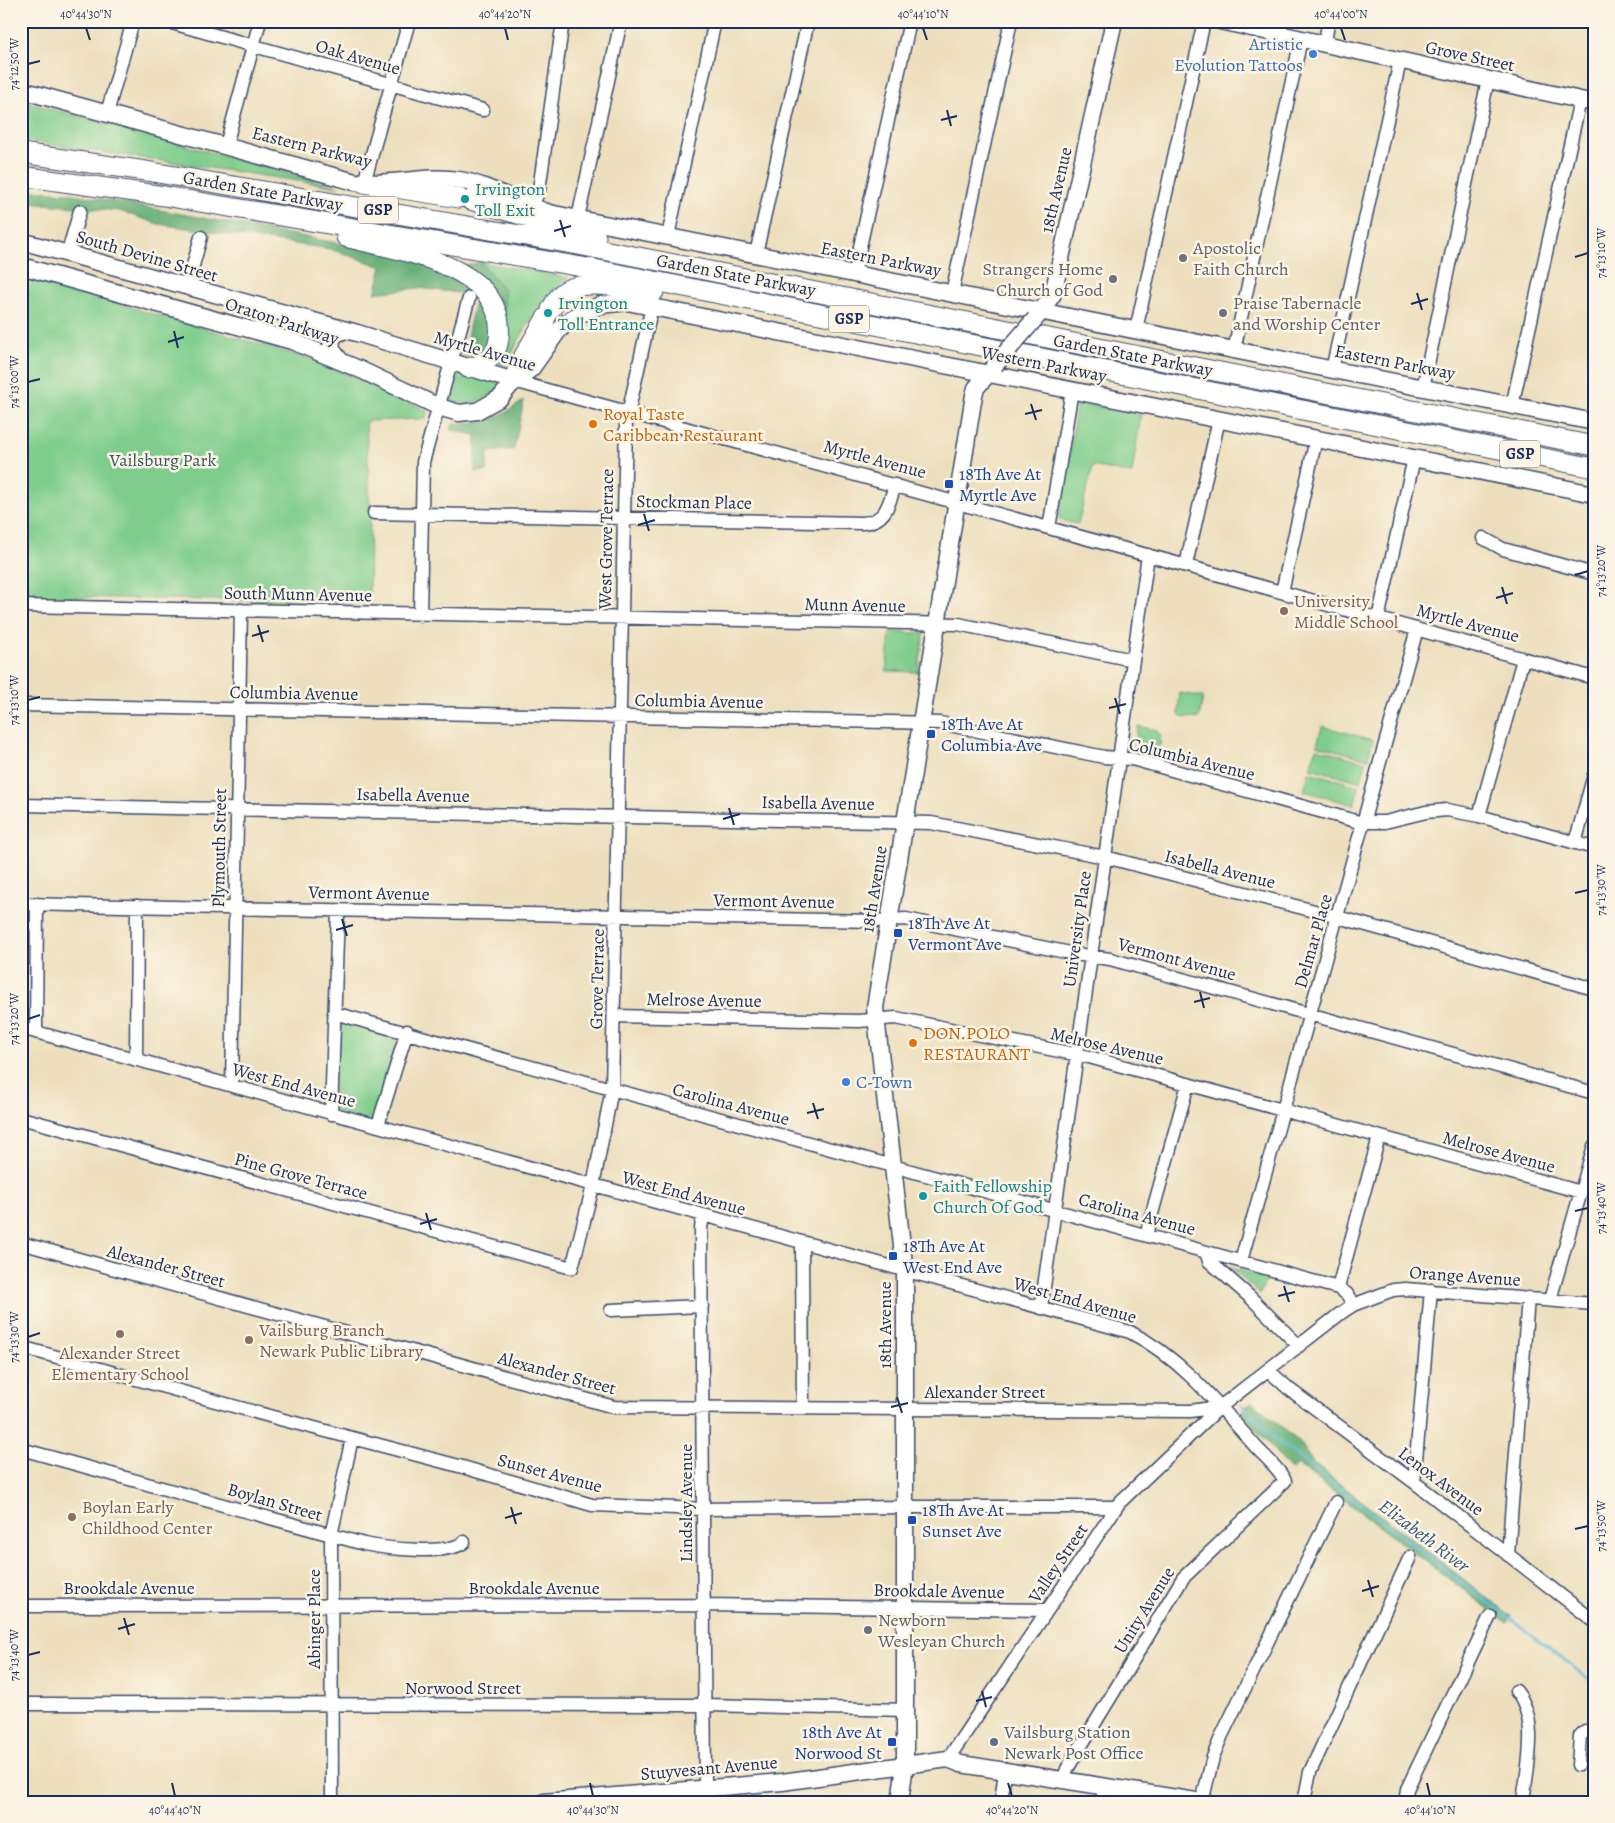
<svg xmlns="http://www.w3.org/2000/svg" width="1615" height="1823" viewBox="0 0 1615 1823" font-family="Alegreya,serif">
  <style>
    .green { fill: #7fcd8c; stroke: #4d7e75 }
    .forest { fill: #67b078; stroke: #41706b }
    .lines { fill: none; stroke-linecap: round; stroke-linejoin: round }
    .stream { stroke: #60b9de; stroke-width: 2.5 }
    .minor-casing { stroke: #3a496c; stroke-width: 15 }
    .major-casing { stroke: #3a496c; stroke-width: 19 }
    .highway-casing { stroke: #3a496c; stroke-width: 21 }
    .minor { stroke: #fff; stroke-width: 12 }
    .major { stroke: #fff; stroke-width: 16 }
    .highway { stroke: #fff; stroke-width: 19 }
    .major-bridge-casing { stroke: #3a496c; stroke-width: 19; stroke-linecap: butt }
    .major-bridge { stroke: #fff; stroke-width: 16 }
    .ticks { fill: none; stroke: #1b2f5e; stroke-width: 2 }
    .shop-dot { fill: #3f7fe0; stroke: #fcf5e5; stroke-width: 2 }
    .culture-dot { fill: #0f9aa8; stroke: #fcf5e5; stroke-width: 2 }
    .worship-dot { fill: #6b7280; stroke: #fcf5e5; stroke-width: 2 }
    .food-dot { fill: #e8710a; stroke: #fcf5e5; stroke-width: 2 }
    .transit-dot { fill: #1a4fb4; stroke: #fcf5e5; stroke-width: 2 }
    .education-dot { fill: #8d6e63; stroke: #fcf5e5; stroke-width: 2 }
    .service-dot { fill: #5c6f8a; stroke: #fcf5e5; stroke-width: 2 }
    .labels { text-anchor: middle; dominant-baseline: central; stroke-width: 5; stroke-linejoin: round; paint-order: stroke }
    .shield { fill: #fcf5e5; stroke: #5e6a86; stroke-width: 1 }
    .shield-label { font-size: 16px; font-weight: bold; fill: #1b2f5e }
    .shop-label { font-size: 18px; fill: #366cbe; stroke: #fcf5e5; text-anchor: end }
    .street-label { font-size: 18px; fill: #1b2f5e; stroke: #fcf5e5 }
    .culture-label { font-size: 18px; fill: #0d838f; stroke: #fcf5e5; text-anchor: start }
    .worship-label { font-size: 18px; fill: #5b616d; stroke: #fcf5e5; text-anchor: start }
    .food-label { font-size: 18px; fill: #c56008; stroke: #fcf5e5; text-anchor: start }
    .park-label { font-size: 18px; fill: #34566a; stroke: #fcf5e5 }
    .transit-label { font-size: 18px; fill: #164399; stroke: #fcf5e5; text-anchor: start }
    .education-label { font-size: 18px; fill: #785e54; stroke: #fcf5e5; text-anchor: start }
    .service-label { font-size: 18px; fill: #4e5e75; stroke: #fcf5e5; text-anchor: start }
    .water-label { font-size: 19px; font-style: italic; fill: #305884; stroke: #fcf5e5 }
    .neatline { fill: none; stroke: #1b2f5e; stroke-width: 2 }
    .ticks-label { font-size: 12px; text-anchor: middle; fill: #1b2f5e }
  </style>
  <rect width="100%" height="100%" fill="#fcf5e5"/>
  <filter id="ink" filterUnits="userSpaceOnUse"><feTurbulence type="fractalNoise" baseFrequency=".02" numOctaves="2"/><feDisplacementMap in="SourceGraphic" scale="10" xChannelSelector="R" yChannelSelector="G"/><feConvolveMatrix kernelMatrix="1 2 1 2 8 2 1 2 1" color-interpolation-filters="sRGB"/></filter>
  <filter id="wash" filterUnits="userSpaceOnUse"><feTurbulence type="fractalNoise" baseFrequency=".0096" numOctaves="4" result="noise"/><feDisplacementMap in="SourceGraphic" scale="20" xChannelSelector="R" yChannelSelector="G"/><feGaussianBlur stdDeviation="1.12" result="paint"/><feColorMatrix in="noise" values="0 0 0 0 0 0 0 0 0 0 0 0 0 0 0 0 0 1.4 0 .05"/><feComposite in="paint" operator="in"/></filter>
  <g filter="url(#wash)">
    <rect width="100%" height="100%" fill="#eddfbd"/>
    <path class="green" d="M 21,101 L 339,187 L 21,140 Z
      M 480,262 L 568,278 C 539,302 522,332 506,365 L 493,362 L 504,290 Z
      M 21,276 L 321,362 L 428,411 L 425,419 L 366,421 L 370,507 L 369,603 L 21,596 Z
      M 457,371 L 499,383 L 499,391 L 471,404 L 451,402 Z
      M 1077,402 L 1141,415 L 1132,474 L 1093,466 L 1078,524 L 1059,520 Z
      M 890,632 L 924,633 L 918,672 L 886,671 Z
      M 1180,693 L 1203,697 L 1199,719 L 1181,717 L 1178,714 Z
      M 1138,726 L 1156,730 L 1161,736 L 1160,745 L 1153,751 L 1135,747 Z
      M 1322,726 L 1373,740 L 1368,759 L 1317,745 Z
      M 1316,748 L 1366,762 L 1361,782 L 1310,768 Z
      M 1309,772 L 1359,786 L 1354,805 L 1304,791 Z
      M 337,1016 L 399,1033 L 374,1123 L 333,1112 Z
      M 1231,1268 L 1267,1278 L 1260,1294 Z"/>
    <path class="forest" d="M 21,190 L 68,193 L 327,241 L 403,256 L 447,271 L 480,262 L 504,289 L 505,325 L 493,362 L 463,355 L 476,295 L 418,288 L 375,293 L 382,267 L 330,249 L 158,224 L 119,211 L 21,202 Z
      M 524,400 L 514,449 L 488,452 L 487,471 L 475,472 L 476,435 L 451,430 L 453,424 C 484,422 499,419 524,400 Z
      M 1252,1401 L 1299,1442 L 1314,1464 L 1511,1616 L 1507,1623 L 1298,1465 L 1291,1470 L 1241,1413 Z"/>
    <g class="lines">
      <path class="stream" d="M 1242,1405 L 1279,1442 L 1594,1683"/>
    </g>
  </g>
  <g filter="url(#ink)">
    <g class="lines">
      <defs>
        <path id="minor" d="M 165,21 L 483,110
          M 1324,44 L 1329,21
          M 107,113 L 133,21
          M 226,145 L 260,21
          M 364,183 L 409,21
          M 532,207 L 539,190 L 563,21
          M 578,218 L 621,21
          M 668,236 L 715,21
          M 756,254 L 808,21
          M 67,255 L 80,211
          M 854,274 L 910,21
          M 187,287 L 201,237
          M 952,293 L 1011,21
          M 1136,330 L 1204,21
          M 1234,350 L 1301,39
          M 1332,370 L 1400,61
          M 514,381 L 1594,678
          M 1423,388 L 1488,80
          M 1512,406 L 1580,100
          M 374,513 L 862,523 C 886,522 889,504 895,485
          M 1049,528 L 1072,390
          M 1483,538 L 1503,549 L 1594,574
          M 1186,565 L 1219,419
          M 1282,592 L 1316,439
          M 21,606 L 958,624 L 1133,660
          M 420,615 L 423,462 L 469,298
          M 1378,619 L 1414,458
          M 21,705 L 940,723 L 1104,757 L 1132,759 L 1359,822 L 1385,822 L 1426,812 L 1447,810 L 1479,816 L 1594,848
          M 21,805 L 931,823 L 1105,857 L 1338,917 L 1594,989
          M 1479,816 L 1523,659
          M 1575,843 L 1594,775
          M 21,904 L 875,921 L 906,919 L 1075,954 L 1110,959 L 1594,1093
          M 334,1013 L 1338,1288 L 1347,1294 L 1353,1305
          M 614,1016 L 859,1021 L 896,1018 L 1089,1057 L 1581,1192
          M 21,1028 L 1130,1332 C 1181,1358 1218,1404 1255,1446 C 1264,1456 1279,1468 1285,1481 L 1183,1578 L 1067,1769 L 1063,1781
          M 36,1032 L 37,904
          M 136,1060 L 137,906
          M 232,1086 L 241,610
          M 331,1114 L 338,911
          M 21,1118 L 572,1268 L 593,1186 L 612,1089 L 626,423 L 652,306
          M 378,1125 L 407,1031
          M 703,1217 L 701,1228 L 705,1789
          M 1146,1235 L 1188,1084
          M 21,1243 L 614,1407 L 1190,1411 L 1220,1407
          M 802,1243 L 803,1408
          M 1206,1252 L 1209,1261 L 1250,1297 L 1299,1346
          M 1241,1261 L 1417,629
          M 1338,1288 L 1379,1137
          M 1550,1300 L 1594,1146
          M 1041,1308 L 1148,555
          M 611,1310 L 702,1306
          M 21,1347 L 280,1419 L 459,1466 L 592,1505 L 704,1509 L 906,1507 L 1116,1507
          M 1268,1370 L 1289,1389 L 1414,1482 L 1594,1621
          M 21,1449 L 364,1544 C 384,1548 448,1556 464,1542
          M 1414,1482 L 1431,1290
          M 1508,1555 L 1528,1298
          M 21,1606 L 707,1605 L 1047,1610
          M 1516,1691 C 1540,1721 1527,1767 1523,1802
          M 21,1704 L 705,1705 L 906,1710
          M 948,1759 L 1119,1503 L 1220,1407 L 1341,1313 L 1353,1305 L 1393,1290 L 1405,1289 L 1594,1304
          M 1578,1765 L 1580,1736 L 1585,1731 L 1594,1732
          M 332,1802 L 331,1536 L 352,1438
          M 1001,1802 L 1005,1771
          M 1102,1802 L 1104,1787
          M 1202,1802 L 1213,1757 L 1222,1735 L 1336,1502
          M 1304,1802 L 1310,1772 L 1410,1557
          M 1405,1802 L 1407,1789 L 1490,1616"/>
        <path id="major" d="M 1220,21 L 1594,103
          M 21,90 L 355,182 C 390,187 424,174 459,180 C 493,186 521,206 554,214 L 1594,422
          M 21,241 L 357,333 L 514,381
          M 21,266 L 292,341 L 361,370 L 439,407 L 459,413 L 477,411 L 500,398 L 514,381 L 531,369 L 558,331 L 572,318 L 600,305 L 627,302 L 1594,494
          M 1037,317 L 1053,294 L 1114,21
          M 342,362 C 334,354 327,346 335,334 L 346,330
          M 544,1802 L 782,1782 L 948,1759 L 961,1764 L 1202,1802
          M 900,1802 L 905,1764 L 905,1272 L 875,1008 L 974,395 L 976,388 L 994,367"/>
        <path id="highway" d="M 21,153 L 146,171 L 578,245 L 1594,446
          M 21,176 L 164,196 L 594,269 L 1594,468
          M 364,183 L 459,198
          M 470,200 L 596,237
          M 346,237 C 397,251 508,264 499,339 C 497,356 484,365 468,368
          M 551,309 C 555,303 558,295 565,291 C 585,278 631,290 654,292
          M 514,381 L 519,364 L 546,318"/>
      </defs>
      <use href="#minor" class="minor-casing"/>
      <use href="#major" class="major-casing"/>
      <use href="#highway" class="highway-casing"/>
      <use href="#minor" class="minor"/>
      <use href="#major" class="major"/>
      <use href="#highway" class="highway"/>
      <defs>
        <path id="major-bridge" d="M 995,365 L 1035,319"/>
      </defs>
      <use href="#major-bridge" class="major-bridge-casing"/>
      <use href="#major-bridge" class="major-bridge"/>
    </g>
  </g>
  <path class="ticks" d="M 86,28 L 90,40M 505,28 L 508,40M 923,28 L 927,40M 1341,28 L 1345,40M 28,64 L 40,61M 947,110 L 951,126M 941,120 L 957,116M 560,220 L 565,237M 554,231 L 571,226M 1575,257 L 1588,253M 1417,293 L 1422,310M 1411,304 L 1428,299M 174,331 L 178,348M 168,342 L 184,337M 28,382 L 40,379M 1031,404 L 1036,420M 1025,414 L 1042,410M 644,514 L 649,531M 638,525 L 655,520M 1575,575 L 1588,571M 1502,587 L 1507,604M 1496,598 L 1513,593M 258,625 L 263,642M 252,636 L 269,631M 1115,698 L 1120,714M 28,700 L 40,697M 1109,708 L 1126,704M 729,808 L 734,825M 723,819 L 740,814M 1575,893 L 1588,890M 342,919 L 347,936M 336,930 L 353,925M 1200,992 L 1204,1008M 1194,1002 L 1210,998M 28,1019 L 40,1015M 813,1103 L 818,1119M 807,1113 L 824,1109M 1575,1211 L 1588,1208M 426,1213 L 431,1230M 420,1224 L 437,1219M 1284,1286 L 1289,1302M 1278,1296 L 1295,1292M 28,1337 L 40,1333M 897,1397 L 902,1413M 891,1407 L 908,1403M 511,1507 L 516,1524M 505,1518 L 522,1513M 1575,1529 L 1588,1526M 1368,1580 L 1373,1597M 1362,1591 L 1379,1586M 124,1618 L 129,1635M 118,1629 L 135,1624M 28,1655 L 40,1652M 982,1691 L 986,1707M 976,1701 L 992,1697M 172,1783 L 175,1796M 590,1783 L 593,1796M 1008,1783 L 1012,1796M 1427,1783 L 1430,1796"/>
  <g class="shop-dot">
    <circle cx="1313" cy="54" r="5"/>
    <circle cx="846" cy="1082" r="5"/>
  </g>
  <g class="culture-dot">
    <circle cx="465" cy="199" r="5"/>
    <circle cx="548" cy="313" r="5"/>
    <circle cx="923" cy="1196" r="5"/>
  </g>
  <g class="worship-dot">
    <circle cx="1183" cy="258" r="5"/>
    <circle cx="1113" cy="279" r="5"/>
    <circle cx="1223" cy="313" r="5"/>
    <circle cx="868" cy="1630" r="5"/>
  </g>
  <g class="food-dot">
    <circle cx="593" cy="424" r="5"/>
    <circle cx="913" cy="1043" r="5"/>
  </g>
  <g class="transit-dot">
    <rect x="944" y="479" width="10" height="10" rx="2.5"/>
    <rect x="926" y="729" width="10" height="10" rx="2.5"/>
    <rect x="893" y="928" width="10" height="10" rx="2.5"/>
    <rect x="888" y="1251" width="10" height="10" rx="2.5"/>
    <rect x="907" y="1515" width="10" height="10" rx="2.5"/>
    <rect x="887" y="1737" width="10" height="10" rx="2.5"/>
  </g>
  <g class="education-dot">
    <circle cx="1284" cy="611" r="5"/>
    <circle cx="120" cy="1334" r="5"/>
    <circle cx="249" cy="1340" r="5"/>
    <circle cx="72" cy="1517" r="5"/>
  </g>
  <circle class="service-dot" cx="994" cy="1742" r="5"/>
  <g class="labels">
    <g class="shield">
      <rect x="358" y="196.5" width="40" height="27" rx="4"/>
      <rect x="829" y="305.5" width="40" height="27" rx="4"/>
      <rect x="1500" y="440.5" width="40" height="27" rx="4"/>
    </g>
    <g class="shield-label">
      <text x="378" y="210">GSP</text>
      <text x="849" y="319">GSP</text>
      <text x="1520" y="454">GSP</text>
    </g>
    <g class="shop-label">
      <text x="1303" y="44">Artistic<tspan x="1303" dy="21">Evolution Tattoos</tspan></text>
      <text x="856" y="1082" text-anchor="start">C-Town</text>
    </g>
    <g class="street-label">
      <text transform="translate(1470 56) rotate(12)">Grove Street</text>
      <text transform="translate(358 57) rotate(16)">Oak Avenue</text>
      <text transform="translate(312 147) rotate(14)">Eastern Parkway</text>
      <text transform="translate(1056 190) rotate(-77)">18th Avenue</text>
      <text transform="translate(263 191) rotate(10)">Garden State Parkway</text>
      <text transform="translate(147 256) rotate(16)">South Devine Street</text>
      <text transform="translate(881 259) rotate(11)">Eastern Parkway</text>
      <text transform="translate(736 275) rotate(11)">Garden State Parkway</text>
      <text transform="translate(282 321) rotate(18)">Oraton Parkway</text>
      <text transform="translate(485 351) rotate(16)">Myrtle Avenue</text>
      <text transform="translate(1133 355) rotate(11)">Garden State Parkway</text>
      <text transform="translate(1395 362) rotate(11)">Eastern Parkway</text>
      <text transform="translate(1044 364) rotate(11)">Western Parkway</text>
      <text transform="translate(875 459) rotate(15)">Myrtle Avenue</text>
      <text transform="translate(694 502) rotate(1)">Stockman Place</text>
      <text transform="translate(606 539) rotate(-89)">West Grove Terrace</text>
      <text transform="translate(298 594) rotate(1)">South Munn Avenue</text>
      <text transform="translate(855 605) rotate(1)">Munn Avenue</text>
      <text transform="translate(1468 623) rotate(15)">Myrtle Avenue</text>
      <text transform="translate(294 693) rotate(1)">Columbia Avenue</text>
      <text transform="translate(699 701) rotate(1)">Columbia Avenue</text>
      <text transform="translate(1192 759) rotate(14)">Columbia Avenue</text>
      <text transform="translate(413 795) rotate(1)">Isabella Avenue</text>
      <text transform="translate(818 803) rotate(1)">Isabella Avenue</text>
      <text transform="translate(219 848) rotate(-89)">Plymouth Street</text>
      <text transform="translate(1220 869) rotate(14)">Isabella Avenue</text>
      <text transform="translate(874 889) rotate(-81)">18th Avenue</text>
      <text transform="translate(369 893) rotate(1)">Vermont Avenue</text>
      <text transform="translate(774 901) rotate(1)">Vermont Avenue</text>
      <text transform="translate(1077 929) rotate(-82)">University Place</text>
      <text transform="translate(1313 941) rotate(-74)">Delmar Place</text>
      <text transform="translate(1177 959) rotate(15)">Vermont Avenue</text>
      <text transform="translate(597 979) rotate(-89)">Grove Terrace</text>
      <text transform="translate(704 1000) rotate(1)">Melrose Avenue</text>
      <text transform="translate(1107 1046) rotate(13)">Melrose Avenue</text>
      <text transform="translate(294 1085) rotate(15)">West End Avenue</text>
      <text transform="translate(731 1104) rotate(15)">Carolina Avenue</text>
      <text transform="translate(1499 1152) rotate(15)">Melrose Avenue</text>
      <text transform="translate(301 1176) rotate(15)">Pine Grove Terrace</text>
      <text transform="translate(684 1193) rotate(15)">West End Avenue</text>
      <text transform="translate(1137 1214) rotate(15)">Carolina Avenue</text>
      <text transform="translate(166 1266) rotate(15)">Alexander Street</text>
      <text transform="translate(1465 1276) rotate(4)">Orange Avenue</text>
      <text transform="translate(1075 1300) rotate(16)">West End Avenue</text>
      <text transform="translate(885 1325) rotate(-90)">18th Avenue</text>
      <text transform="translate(557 1373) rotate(15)">Alexander Street</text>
      <text x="985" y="1392">Alexander Street</text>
      <text transform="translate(550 1473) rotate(15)">Sunset Avenue</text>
      <text transform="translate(1441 1481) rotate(37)">Lenox Avenue</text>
      <text transform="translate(275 1502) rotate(16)">Boylan Street</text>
      <text transform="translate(686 1503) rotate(-90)">Lindsley Avenue</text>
      <text transform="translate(1058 1563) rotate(-56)">Valley Street</text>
      <text x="129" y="1588">Brookdale Avenue</text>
      <text x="534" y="1588">Brookdale Avenue</text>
      <text transform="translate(939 1591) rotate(1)">Brookdale Avenue</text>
      <text transform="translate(1144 1610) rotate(-58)">Unity Avenue</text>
      <text transform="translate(314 1619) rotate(-90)">Abinger Place</text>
      <text x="463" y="1688">Norwood Street</text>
      <text transform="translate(709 1768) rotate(-5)">Stuyvesant Avenue</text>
    </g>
    <g class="culture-label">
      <text x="475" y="189">Irvington<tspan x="475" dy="21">Toll Exit</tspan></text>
      <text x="558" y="303">Irvington<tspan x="558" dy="21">Toll Entrance</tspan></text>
      <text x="933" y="1186">Faith Fellowship<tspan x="933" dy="21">Church Of God</tspan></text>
    </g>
    <g class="worship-label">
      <text x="1193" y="248">Apostolic<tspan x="1193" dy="21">Faith Church</tspan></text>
      <text x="1103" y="269" text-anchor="end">Strangers Home<tspan x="1103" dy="21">Church of God</tspan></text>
      <text x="1233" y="303">Praise Tabernacle<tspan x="1233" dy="21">and Worship Center</tspan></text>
      <text x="878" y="1620">Newborn<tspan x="878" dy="21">Wesleyan Church</tspan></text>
    </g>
    <g class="food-label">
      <text x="603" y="414">Royal Taste<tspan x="603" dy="21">Caribbean Restaurant</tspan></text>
      <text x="923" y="1033">DON.POLO<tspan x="923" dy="21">RESTAURANT</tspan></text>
    </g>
    <g class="park-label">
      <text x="163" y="460">Vailsburg Park</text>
    </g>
    <g class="transit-label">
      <text x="959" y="474">18Th Ave At<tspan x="959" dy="21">Myrtle Ave</tspan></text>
      <text x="941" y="724">18Th Ave At<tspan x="941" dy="21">Columbia Ave</tspan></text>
      <text x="908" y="923">18Th Ave At<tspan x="908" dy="21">Vermont Ave</tspan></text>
      <text x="903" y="1246">18Th Ave At<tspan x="903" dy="21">West End Ave</tspan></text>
      <text x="922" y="1510">18Th Ave At<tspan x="922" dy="21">Sunset Ave</tspan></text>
      <text x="882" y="1732" text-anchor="end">18th Ave At<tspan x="882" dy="21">Norwood St</tspan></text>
    </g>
    <g class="education-label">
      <text x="1294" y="601">University<tspan x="1294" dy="21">Middle School</tspan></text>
      <text x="259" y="1330">Vailsburg Branch<tspan x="259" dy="21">Newark Public Library</tspan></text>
      <text x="120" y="1353" text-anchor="middle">Alexander Street<tspan x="120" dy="21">Elementary School</tspan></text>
      <text x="82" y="1507">Boylan Early<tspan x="82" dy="21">Childhood Center</tspan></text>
    </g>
    <g class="service-label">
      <text x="1004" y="1732">Vailsburg Station<tspan x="1004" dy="21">Newark Post Office</tspan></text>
    </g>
    <g class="water-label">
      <text transform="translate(1424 1536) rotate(37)">Elizabeth River</text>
    </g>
  </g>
  <rect width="1615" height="1823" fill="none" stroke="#fcf5e5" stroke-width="55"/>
  <rect x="28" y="28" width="1560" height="1768" class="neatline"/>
  <g class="ticks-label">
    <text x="86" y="18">40°44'30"N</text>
    <text x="505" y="18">40°44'20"N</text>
    <text x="923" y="18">40°44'10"N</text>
    <text x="1341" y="18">40°44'00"N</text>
    <text transform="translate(14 64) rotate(-90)" y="4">74°12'50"W</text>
    <text transform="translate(1601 253) rotate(-90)" y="4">74°13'10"W</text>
    <text transform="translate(14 382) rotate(-90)" y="4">74°13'00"W</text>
    <text transform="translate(1601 571) rotate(-90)" y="4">74°13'20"W</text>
    <text transform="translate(14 700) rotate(-90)" y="4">74°13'10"W</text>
    <text transform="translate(1601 890) rotate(-90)" y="4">74°13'30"W</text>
    <text transform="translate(14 1019) rotate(-90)" y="4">74°13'20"W</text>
    <text transform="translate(1601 1208) rotate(-90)" y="4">74°13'40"W</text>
    <text transform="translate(14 1337) rotate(-90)" y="4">74°13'30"W</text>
    <text transform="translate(1601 1526) rotate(-90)" y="4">74°13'50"W</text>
    <text transform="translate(14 1655) rotate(-90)" y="4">74°13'40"W</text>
    <text x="175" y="1814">40°44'40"N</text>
    <text x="593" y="1814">40°44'30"N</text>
    <text x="1012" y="1814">40°44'20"N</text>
    <text x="1430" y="1814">40°44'10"N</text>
  </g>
</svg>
